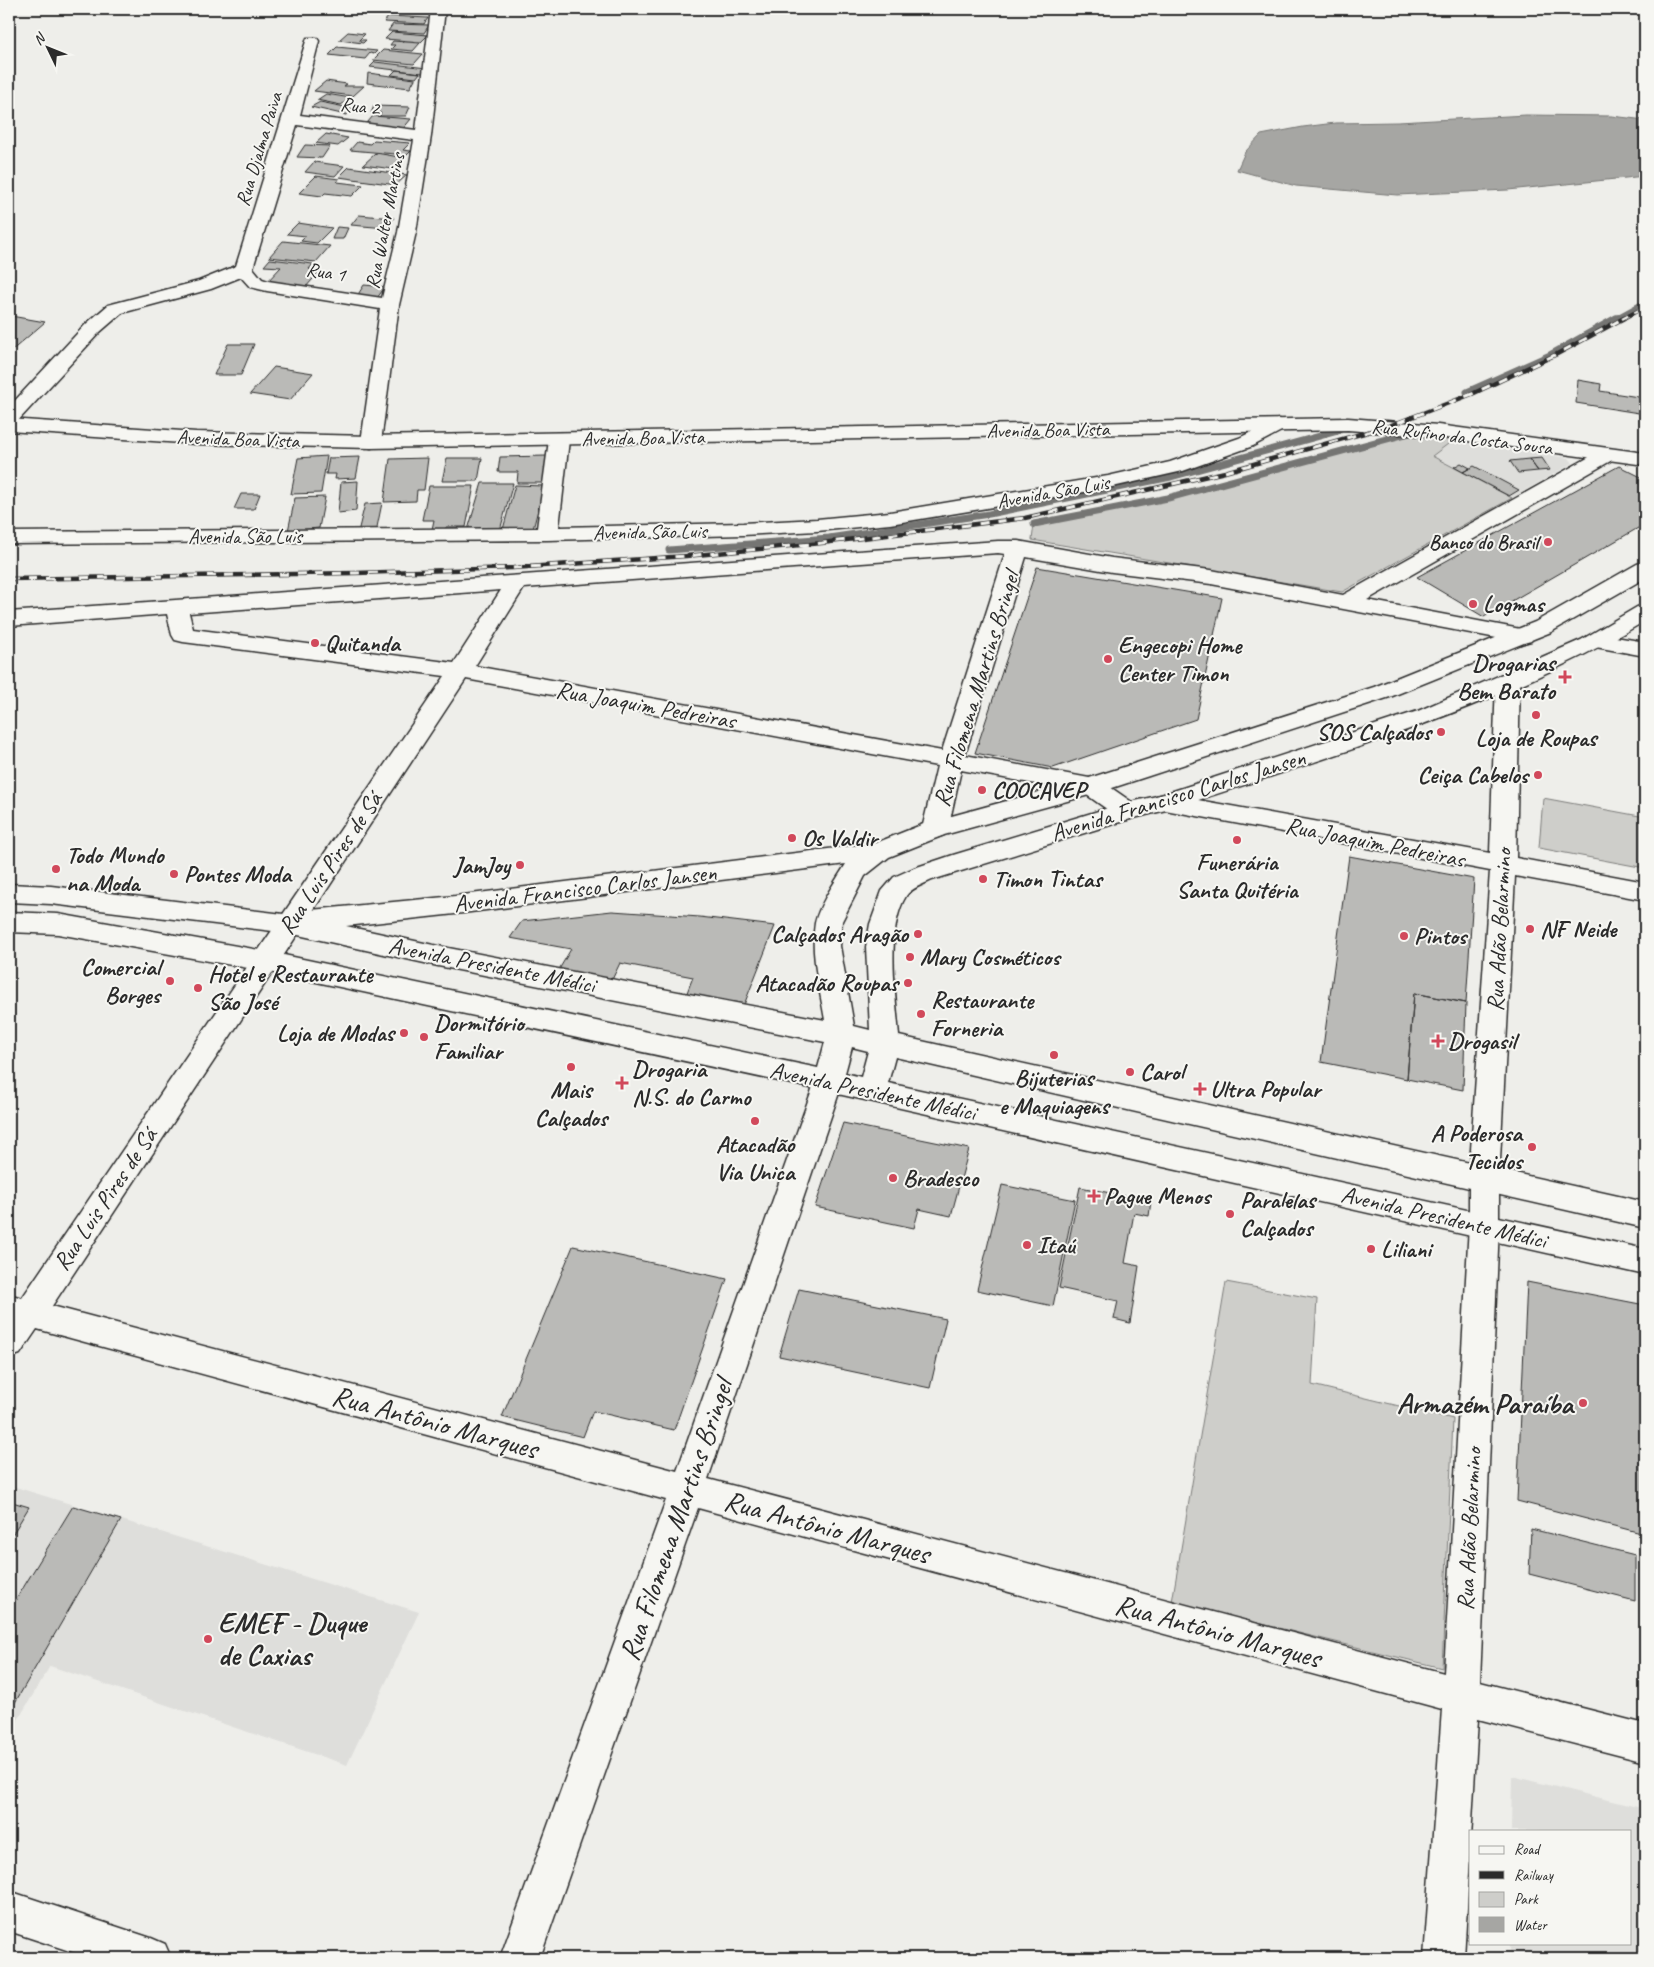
<svg xmlns="http://www.w3.org/2000/svg" width="1654" height="1967" viewBox="0 0 1654 1967" font-family="Caveat,sans-serif">
  <style>
    .built { fill: #dededb }
    .green { fill: #cececa; stroke: #7c7c7a }
    .water { fill: #a6a6a3; stroke: #757573 }
    .lines { fill: none; stroke-linecap: round; stroke-linejoin: round }
    .stream-far1 { stroke: #757573; stroke-width: 5 }
    .stream { stroke: #757573; stroke-width: 7 }
    .building { fill: #babab7; stroke: #2b2b2b }
    .street-casing { stroke: #2b2b2b; stroke-width: 3 }
    .secondary-casing { stroke: #2b2b2b; stroke-width: 3 }
    .primary-casing { stroke: #2b2b2b; stroke-width: 3 }
    .street { fill: #f6f6f2; fill-rule: evenodd }
    .secondary { fill: #f6f6f2; fill-rule: evenodd }
    .primary { fill: #f6f6f2; fill-rule: evenodd }
    .rail-far1-casing { stroke: #2b2b2b; stroke-width: 4 }
    .rail-casing { stroke: #2b2b2b; stroke-width: 4.5 }
    .rail-far1 { stroke: #f6f6f2; stroke-width: 2.5; stroke-dasharray: 7; stroke-linecap: butt }
    .rail { stroke: #f6f6f2; stroke-width: 3; stroke-dasharray: 9; stroke-linecap: butt }
    .poi-dot { fill: #d1495b; stroke: #f6f6f2; stroke-width: 2 }
    .labels { text-anchor: middle; dominant-baseline: central; stroke-width: 4; stroke-linejoin: round; paint-order: stroke }
    .far-street-label { font-size: 20px; fill: #2b2b2b; stroke: #f6f6f2 }
    .far-poi-label { font-size: 20px; font-weight: bold; fill: #2b2b2b; stroke: #f6f6f2; text-anchor: end }
    .poi-label { font-size: 24px; font-weight: bold; fill: #2b2b2b; stroke: #f6f6f2; text-anchor: start }
    .street-label { font-size: 24px; fill: #2b2b2b; stroke: #f6f6f2 }
    .near-poi-label { font-size: 29px; font-weight: bold; fill: #2b2b2b; stroke: #f6f6f2; text-anchor: end }
    .near-street-label { font-size: 29px; fill: #2b2b2b; stroke: #f6f6f2 }
  </style>
  <rect width="100%" height="100%" fill="#eeeeea"/>
  <filter id="ink" filterUnits="userSpaceOnUse"><feTurbulence type="fractalNoise" baseFrequency=".02" numOctaves="2"/><feDisplacementMap in="SourceGraphic" scale="10" xChannelSelector="R" yChannelSelector="G"/><feConvolveMatrix kernelMatrix="1 2 1 2 8 2 1 2 1" color-interpolation-filters="sRGB"/></filter>
  <g filter="url(#ink)">
    <path class="built" d="M 1452,441 L 1569,458 L 1573,463 L 1512,498 L 1432,456 Z
      M 9,1485 L 419,1612 L 347,1765 L 50,1666 L 9,1735 Z
      M 1512,1776 L 1645,1809 L 1645,1958 L 1510,1958 L 1510,1943 L 1630,1943 L 1630,1831 L 1511,1831 Z"/>
    <path class="green" d="M 1409,433 L 1452,441 L 1432,456 L 1512,498 L 1342,592 L 1032,540 L 1034,524 L 1168,498 Z
      M 1543,798 L 1645,817 L 1645,868 L 1539,848 Z
      M 1226,1282 L 1317,1299 L 1312,1385 L 1453,1419 L 1442,1668 L 1172,1602 Z"/>
    <path class="water" d="M 1526,115 L 1612,116 L 1645,120 L 1645,176 L 1508,190 L 1397,195 L 1296,186 L 1237,170 L 1245,152 L 1261,135 L 1303,127 L 1335,123 L 1398,122 Z"/>
    <g class="lines">
      <path class="stream-far1" d="M 1614,319 L 1645,302"/>
      <path class="stream" d="M 1467,392 L 1548,356 L 1616,318
        M 1034,524 L 1168,498 L 1409,433
        M 669,550 L 829,538 L 989,514 L 1171,477 L 1338,431"/>
    </g>
    <path class="building" d="M 389,16 L 428,18 L 424,24 L 384,22 Z
      M 393,24 L 429,25 L 424,33 L 388,31 Z
      M 348,32 L 365,34 L 359,40 L 366,40 L 363,43 L 339,40 Z
      M 392,32 L 428,35 L 421,42 L 385,39 Z
      M 393,41 L 420,43 L 413,51 L 391,49 L 395,45 L 390,45 Z
      M 337,47 L 377,51 L 374,54 L 370,53 L 365,59 L 329,55 Z
      M 383,50 L 423,54 L 414,64 L 373,60 Z
      M 375,62 L 427,68 L 422,73 L 370,67 Z
      M 396,70 L 420,73 L 416,78 L 391,75 Z
      M 368,73 L 415,79 L 410,88 L 367,83 Z
      M 326,81 L 347,84 L 344,86 L 364,86 L 353,96 L 314,91 Z
      M 326,94 L 351,98 L 341,105 L 317,100 Z
      M 320,102 L 355,109 L 346,115 L 311,107 Z
      M 374,106 L 410,107 L 406,116 L 379,116 L 381,113 L 371,113 Z
      M 373,116 L 411,119 L 402,130 L 370,127 L 373,124 L 367,123 Z
      M 326,134 L 348,138 L 338,146 L 316,143 Z
      M 374,140 L 410,143 L 403,150 L 411,151 L 407,155 L 350,150 L 357,142 L 370,144 Z
      M 305,145 L 330,146 L 322,158 L 297,157 Z
      M 376,153 L 405,158 L 393,169 L 363,165 Z
      M 314,162 L 344,166 L 335,176 L 305,172 Z
      M 349,167 L 407,175 L 396,185 L 339,177 Z
      M 316,176 L 339,179 L 337,182 L 363,185 L 352,196 L 325,193 L 322,196 L 299,193 Z
      M 359,215 L 394,218 L 386,228 L 351,225 Z
      M 298,223 L 332,228 L 317,243 L 301,241 L 306,236 L 287,234 Z
      M 337,227 L 348,228 L 343,239 L 332,239 Z
      M 283,241 L 330,246 L 316,262 L 269,257 Z
      M 270,259 L 313,264 L 309,269 L 320,271 L 305,288 L 266,283 L 281,267 L 264,266 Z
      M 364,285 L 385,287 L 377,298 L 357,296 Z
      M 11,316 L 45,322 L 9,353 L 9,318 Z
      M 228,344 L 254,344 L 241,375 L 214,375 Z
      M 274,367 L 313,373 L 290,400 L 250,394 Z
      M 1578,380 L 1601,384 L 1600,391 L 1645,398 L 1645,414 L 1576,403 Z
      M 327,456 L 321,493 L 291,494 L 298,458 Z
      M 547,456 L 544,483 L 517,483 L 518,472 L 498,472 L 500,457 Z
      M 360,457 L 356,478 L 335,479 L 336,474 L 326,474 L 329,458 Z
      M 428,458 L 424,490 L 417,490 L 416,501 L 384,502 L 390,459 Z
      M 447,458 L 482,458 L 478,481 L 442,481 Z
      M 1542,458 L 1550,470 L 1538,471 L 1529,459 Z
      M 1529,459 L 1538,471 L 1518,473 L 1510,461 Z
      M 1461,463 L 1470,468 L 1463,472 L 1454,467 Z
      M 1474,466 L 1519,490 L 1509,496 L 1463,472 Z
      M 1619,466 L 1645,479 L 1645,524 L 1484,617 L 1417,577 Z
      M 358,481 L 356,511 L 338,513 L 341,482 Z
      M 482,483 L 513,483 L 499,534 L 467,533 Z
      M 515,485 L 544,486 L 532,533 L 502,533 Z
      M 429,486 L 474,486 L 466,527 L 446,527 L 445,533 L 431,534 L 434,520 L 422,520 Z
      M 241,494 L 260,494 L 254,509 L 234,509 Z
      M 325,497 L 319,528 L 288,531 L 295,498 Z
      M 382,503 L 376,532 L 358,532 L 365,504 Z
      M 1037,567 L 1222,598 L 1196,719 L 1053,768 L 975,753 Z
      M 1349,856 L 1474,879 L 1466,1003 L 1414,993 L 1407,1079 L 1321,1062 Z
      M 612,911 L 700,917 L 775,926 L 740,1015 L 683,1003 L 693,977 L 620,963 L 608,988 L 554,978 L 571,949 L 510,938 L 522,921 Z
      M 1414,993 L 1466,1003 L 1463,1090 L 1407,1079 Z
      M 843,1123 L 969,1149 L 951,1216 L 919,1209 L 914,1228 L 815,1207 Z
      M 1002,1185 L 1075,1200 L 1053,1306 L 977,1290 Z
      M 1080,1187 L 1151,1201 L 1149,1216 L 1134,1213 L 1125,1263 L 1139,1266 L 1130,1323 L 1114,1319 L 1118,1301 L 1059,1288 Z
      M 573,1246 L 727,1279 L 674,1430 L 593,1411 L 583,1437 L 502,1417 Z
      M 1527,1282 L 1645,1305 L 1645,1534 L 1517,1501 Z
      M 799,1289 L 946,1319 L 930,1388 L 779,1356 Z
      M 9,1501 L 29,1507 L 9,1540 Z
      M 73,1506 L 121,1520 L 9,1713 L 9,1611 Z
      M 1531,1529 L 1635,1555 L 1635,1601 L 1529,1574 Z"/>
    <g class="lines">
      <defs>
        <path id="street" d="M 431,9 L 445,9 L 431,136 L 416,232 L 399,305 L 381,442 L 378,446 L 371,448 L 364,446 L 361,442 L 380,309 L 267,291 L 250,287 L 241,277 L 211,289 L 122,313 L 100,332 L 16,423 L 9,425 L 9,407 L 86,324 L 108,305 L 199,281 L 236,266 L 307,38 L 317,38 L 319,41 L 300,115 L 416,130 ZM 297,125 L 414,140 L 398,232 L 382,298 L 268,281 L 262,279 L 253,268 Z
          M 1278,419 L 1285,421 L 1288,425 L 1285,429 L 1253,446 L 1183,471 L 1108,488 L 890,524 L 817,531 L 743,535 L 547,540 L 9,544 L 9,532 L 537,528 L 549,440 L 552,436 L 559,434 L 566,436 L 569,440 L 559,527 L 743,523 L 817,519 L 890,512 L 1108,476 L 1170,462 L 1239,438 Z
          M 1607,449 L 1614,451 L 1617,455 L 1614,459 L 1367,600 L 1531,631 L 1534,636 L 1531,641 L 1523,643 L 1211,584 L 1112,572 L 1026,557 L 965,755 L 1100,780 L 1136,805 L 1140,811 L 1136,817 L 1127,820 L 1118,817 L 1084,793 L 961,770 L 948,829 L 944,835 L 935,838 L 926,835 L 922,829 L 937,766 L 466,679 L 52,1306 L 677,1471 L 815,1081 L 819,1073 L 829,1070 L 839,1073 L 843,1081 L 708,1479 L 1444,1673 L 1469,1225 L 1469,1179 L 1490,871 L 1165,810 L 1156,808 L 1152,802 L 1156,796 L 1165,794 L 1490,853 L 1496,680 L 1500,675 L 1508,673 L 1516,675 L 1520,680 L 1516,858 L 1645,882 L 1645,900 L 1515,876 L 1499,1179 L 1499,1225 L 1480,1682 L 1645,1724 L 1645,1762 L 1478,1719 L 1464,1958 L 1424,1958 L 1442,1709 L 698,1508 L 540,1958 L 500,1958 L 666,1500 L 37,1329 L 20,1354 L 9,1358 L 9,1294 L 22,1298 L 445,676 L 183,642 L 175,640 L 172,635 L 167,614 L 9,626 L 9,612 L 998,541 L 1018,541 L 1112,558 L 1211,570 L 1343,595 L 1600,451 ZM 998,553 L 1005,554 L 942,751 L 475,666 L 524,588 ZM 501,590 L 454,663 L 193,629 L 189,613 Z
          M 1598,634 L 1645,642 L 1645,656 L 1590,646 L 1587,641 L 1590,636 Z
          M 9,1891 L 151,1938 L 165,1944 L 171,1958 L 91,1958 L 9,1931 Z"/>
        <path id="secondary" d="M 1348,418 L 1438,425 L 1645,453 L 1645,465 L 1438,437 L 1348,430 L 371,448 L 196,444 L 9,431 L 9,419 L 196,432 L 371,436 Z"/>
        <path id="primary" d="M 1645,562 L 1645,578 L 1551,632 L 1390,697 L 1100,792 L 944,835 L 889,857 L 865,876 L 842,921 L 840,946 L 854,1026 L 870,1030 L 866,947 L 870,924 L 882,891 L 894,877 L 914,868 L 953,855 L 1118,805 L 1161,795 L 1418,711 L 1581,640 L 1637,607 L 1645,605 L 1645,621 C 1499,708 1334,755 1174,808 L 1130,819 L 932,880 C 924,884 911,888 906,896 C 885,930 896,997 899,1036 L 1645,1202 L 1645,1228 L 895,1057 L 888,1083 L 1645,1249 L 1645,1275 L 829,1092 L 265,971 L 58,934 L 9,932 L 9,912 L 58,914 L 265,951 L 818,1068 L 825,1042 L 438,966 L 289,933 L 51,904 L 9,902 L 9,884 L 51,886 L 300,916 L 302,913 L 311,910 L 455,896 L 876,843 L 926,823 L 1083,780 L 1374,687 L 1535,622 L 1637,564 ZM 846,864 C 836,880 819,905 815,923 C 810,955 820,989 825,1020 L 438,946 L 346,926 L 455,914 ZM 852,1047 L 868,1051 L 861,1077 L 845,1073 Z"/>
      </defs>
      <use href="#street" class="street-casing"/>
      <use href="#secondary" class="secondary-casing"/>
      <use href="#primary" class="primary-casing"/>
      <use href="#street" class="street"/>
      <use href="#secondary" class="secondary"/>
      <use href="#primary" class="primary"/>
      <defs>
        <path id="rail-far1" d="M 1622,319 L 1645,307"/>
        <path id="rail" d="M 9,579 L 356,573 L 513,568 L 686,556 L 822,543 L 1025,518 L 1225,472 L 1389,426 L 1472,394 L 1557,354 L 1624,318"/>
      </defs>
      <use href="#rail-far1" class="rail-far1-casing"/>
      <use href="#rail" class="rail-casing"/>
      <use href="#rail-far1" class="rail-far1"/>
      <use href="#rail" class="rail"/>
    </g>
  </g>
  <g class="poi-dot">
    <circle cx="1548" cy="542" r="5"/>
    <circle cx="1473" cy="604" r="5"/>
    <circle cx="315" cy="643" r="5"/>
    <circle cx="1108" cy="659" r="5"/>
    <path d="M1562.5 669.5h5v5h5v5h-5v5h-5v-5h-5v-5h5z"/>
    <circle cx="1536" cy="715" r="5"/>
    <circle cx="1441" cy="732" r="5"/>
    <circle cx="1538" cy="775" r="5"/>
    <circle cx="982" cy="790" r="5"/>
    <circle cx="792" cy="838" r="5"/>
    <circle cx="1237" cy="840" r="5"/>
    <circle cx="520" cy="865" r="5"/>
    <circle cx="56" cy="869" r="5"/>
    <circle cx="174" cy="874" r="5"/>
    <circle cx="983" cy="879" r="5"/>
    <circle cx="1530" cy="929" r="5"/>
    <circle cx="918" cy="934" r="5"/>
    <circle cx="1404" cy="936" r="5"/>
    <circle cx="910" cy="957" r="5"/>
    <circle cx="170" cy="981" r="5"/>
    <circle cx="908" cy="983" r="5"/>
    <circle cx="198" cy="988" r="5"/>
    <circle cx="921" cy="1014" r="5"/>
    <circle cx="404" cy="1033" r="5"/>
    <circle cx="424" cy="1037" r="5"/>
    <path d="M1435.5 1033.5h5v5h5v5h-5v5h-5v-5h-5v-5h5z"/>
    <circle cx="1054" cy="1055" r="5"/>
    <circle cx="571" cy="1067" r="5"/>
    <circle cx="1130" cy="1072" r="5"/>
    <path d="M619.5 1075.5h5v5h5v5h-5v5h-5v-5h-5v-5h5z"/>
    <path d="M1197.5 1081.5h5v5h5v5h-5v5h-5v-5h-5v-5h5z"/>
    <circle cx="755" cy="1121" r="5"/>
    <circle cx="1532" cy="1147" r="5"/>
    <circle cx="893" cy="1178" r="5"/>
    <path d="M1091.5 1188.5h5v5h5v5h-5v5h-5v-5h-5v-5h5z"/>
    <circle cx="1230" cy="1214" r="5"/>
    <circle cx="1027" cy="1245" r="5"/>
    <circle cx="1371" cy="1249" r="5"/>
    <circle cx="1583" cy="1403" r="5"/>
    <circle cx="208" cy="1639" r="5"/>
  </g>
  <g class="labels">
    <g class="far-street-label">
      <text transform="translate(360 106) rotate(7)">Rua 2</text>
      <text transform="translate(259 149) rotate(-73)">Rua Djalma Paiva</text>
      <text transform="translate(385 221) rotate(-79)">Rua Walter Martins</text>
      <text transform="translate(326 272) rotate(9)">Rua 1</text>
      <text transform="translate(1048 430) rotate(-1)">Avenida Boa Vista</text>
      <text transform="translate(1462 437) rotate(7)">Rua Rufino da Costa Sousa</text>
      <text transform="translate(643 438) rotate(-1)">Avenida Boa Vista</text>
      <text transform="translate(238 439) rotate(2)">Avenida Boa Vista</text>
      <text transform="translate(1053 492) rotate(-10)">Avenida São Luis</text>
      <text transform="translate(650 532) rotate(-1)">Avenida São Luis</text>
      <text x="245" y="536">Avenida São Luis</text>
    </g>
    <g class="far-poi-label">
      <text x="1538" y="542">Banco do Brasil</text>
    </g>
    <g class="poi-label">
      <text x="1483" y="604">Logmas</text>
      <text x="325" y="643">Quitanda</text>
      <text x="1118" y="645">Engecopi Home<tspan x="1118" dy="28">Center Timon</tspan></text>
      <text x="1555" y="663" text-anchor="end">Drogarias<tspan x="1555" dy="28">Bem Barato</tspan></text>
      <text x="1431" y="732" text-anchor="end">SOS Calçados</text>
      <text x="1536" y="738" text-anchor="middle">Loja de Roupas</text>
      <text x="1528" y="775" text-anchor="end">Ceiça Cabelos</text>
      <text x="992" y="790">COOCAVEP</text>
      <text x="802" y="838">Os Valdir</text>
      <text x="66" y="855">Todo Mundo<tspan x="66" dy="28">na Moda</tspan></text>
      <text x="1237" y="862" text-anchor="middle">Funerária<tspan x="1237" dy="28">Santa Quitéria</tspan></text>
      <text x="510" y="865" text-anchor="end">JamJoy</text>
      <text x="184" y="874">Pontes Moda</text>
      <text x="993" y="879">Timon Tintas</text>
      <text x="1540" y="929">NF Neide</text>
      <text x="908" y="934" text-anchor="end">Calçados Aragão</text>
      <text x="1414" y="936">Pintos</text>
      <text x="920" y="957">Mary Cosméticos</text>
      <text x="160" y="967" text-anchor="end">Comercial<tspan x="160" dy="28">Borges</tspan></text>
      <text x="208" y="974">Hotel e Restaurante<tspan x="208" dy="28">São José</tspan></text>
      <text x="898" y="983" text-anchor="end">Atacadão Roupas</text>
      <text x="931" y="1000">Restaurante<tspan x="931" dy="28">Forneria</tspan></text>
      <text x="434" y="1023">Dormitório<tspan x="434" dy="28">Familiar</tspan></text>
      <text x="394" y="1033" text-anchor="end">Loja de Modas</text>
      <text x="1448" y="1041">Drogasil</text>
      <text x="632" y="1069">Drogaria<tspan x="632" dy="28">N.S. do Carmo</tspan></text>
      <text x="1140" y="1072">Carol</text>
      <text x="1054" y="1078" text-anchor="middle">Bijuterias<tspan x="1054" dy="28">e Maquiagens</tspan></text>
      <text x="1210" y="1089">Ultra Popular</text>
      <text x="571" y="1090" text-anchor="middle">Mais<tspan x="571" dy="28">Calçados</tspan></text>
      <text x="1522" y="1133" text-anchor="end">A Poderosa<tspan x="1522" dy="28">Tecidos</tspan></text>
      <text x="755" y="1144" text-anchor="middle">Atacadão<tspan x="755" dy="28">Via Unica</tspan></text>
      <text x="903" y="1178">Bradesco</text>
      <text x="1104" y="1196">Pague Menos</text>
      <text x="1240" y="1200">Paralelas<tspan x="1240" dy="28">Calçados</tspan></text>
      <text x="1037" y="1245">Itaú</text>
      <text x="1381" y="1249">Liliani</text>
    </g>
    <g class="street-label">
      <text transform="translate(976 689) rotate(-73)">Rua Filomena Martins Bringel</text>
      <text transform="translate(646 705) rotate(10)">Rua Joaquim Pedreiras</text>
      <text transform="translate(1178 795) rotate(-17)">Avenida Francisco Carlos Jansen</text>
      <text transform="translate(1375 842) rotate(11)">Rua Joaquim Pedreiras</text>
      <text transform="translate(330 863) rotate(-56)">Rua Luis Pires de Sá</text>
      <text transform="translate(585 888) rotate(-7)">Avenida Francisco Carlos Jansen</text>
      <text transform="translate(1499 930) rotate(-87)">Rua Adão Belarmino</text>
      <text transform="translate(492 965) rotate(11)">Avenida Presidente Médici</text>
      <text transform="translate(873 1091) rotate(12)">Avenida Presidente Médici</text>
      <text transform="translate(105 1199) rotate(-56)">Rua Luis Pires de Sá</text>
      <text transform="translate(1444 1217) rotate(13)">Avenida Presidente Médici</text>
      <text transform="translate(1469 1529) rotate(-87)">Rua Adão Belarmino</text>
    </g>
    <g class="near-poi-label">
      <text x="1573" y="1403">Armazém Paraíba</text>
      <text x="218" y="1622" text-anchor="start">EMEF - Duque<tspan x="218" dy="33">de Caxias</tspan></text>
    </g>
    <g class="near-street-label">
      <text transform="translate(435 1422) rotate(15)">Rua Antônio Marques</text>
      <text transform="translate(676 1520) rotate(-71)">Rua Filomena Martins Bringel</text>
      <text transform="translate(827 1527) rotate(15)">Rua Antônio Marques</text>
      <text transform="translate(1218 1631) rotate(15)">Rua Antônio Marques</text>
    </g>
  </g>
  <rect width="1654" height="1967" fill="none" stroke="#f6f6f2" stroke-width="30"/>
  <rect x="15" y="15" width="1624" height="1937" fill="none" stroke="#2b2b2b" stroke-width="2" filter="url(#ink)"/>
  <rect x="1469" y="1830" width="162" height="115" fill="#f6f6f2" stroke="#a5a5a2"/>
  <rect x="1479" y="1846" width="25" height="8" fill="#f6f6f2" stroke="#a5a5a2"/>
  <text x="1514" y="1854" font-size="15" fill="#2b2b2b">Road</text>
  <rect x="1479" y="1871" width="25" height="8" fill="#2b2b2b" stroke="#a5a5a2"/>
  <text x="1514" y="1880" font-size="15" fill="#2b2b2b">Railway</text>
  <rect x="1479" y="1892" width="25" height="15" fill="#cececa" stroke="#a5a5a2"/>
  <text x="1514" y="1904" font-size="15" fill="#2b2b2b">Park</text>
  <rect x="1479" y="1917" width="25" height="15" fill="#a6a6a3" stroke="#a5a5a2"/>
  <text x="1514" y="1930" font-size="15" fill="#2b2b2b">Water</text>
  <g transform="translate(48 48) rotate(313)" stroke="#f6f6f2" stroke-width="4" paint-order="stroke">
  <path d="M0-4L9 19L0 12L-9 19Z" fill="#2b2b2b"/>
  <text y="-8" font-size="14" font-weight="bold" text-anchor="middle" fill="#2b2b2b">N</text>
  </g>
</svg>
